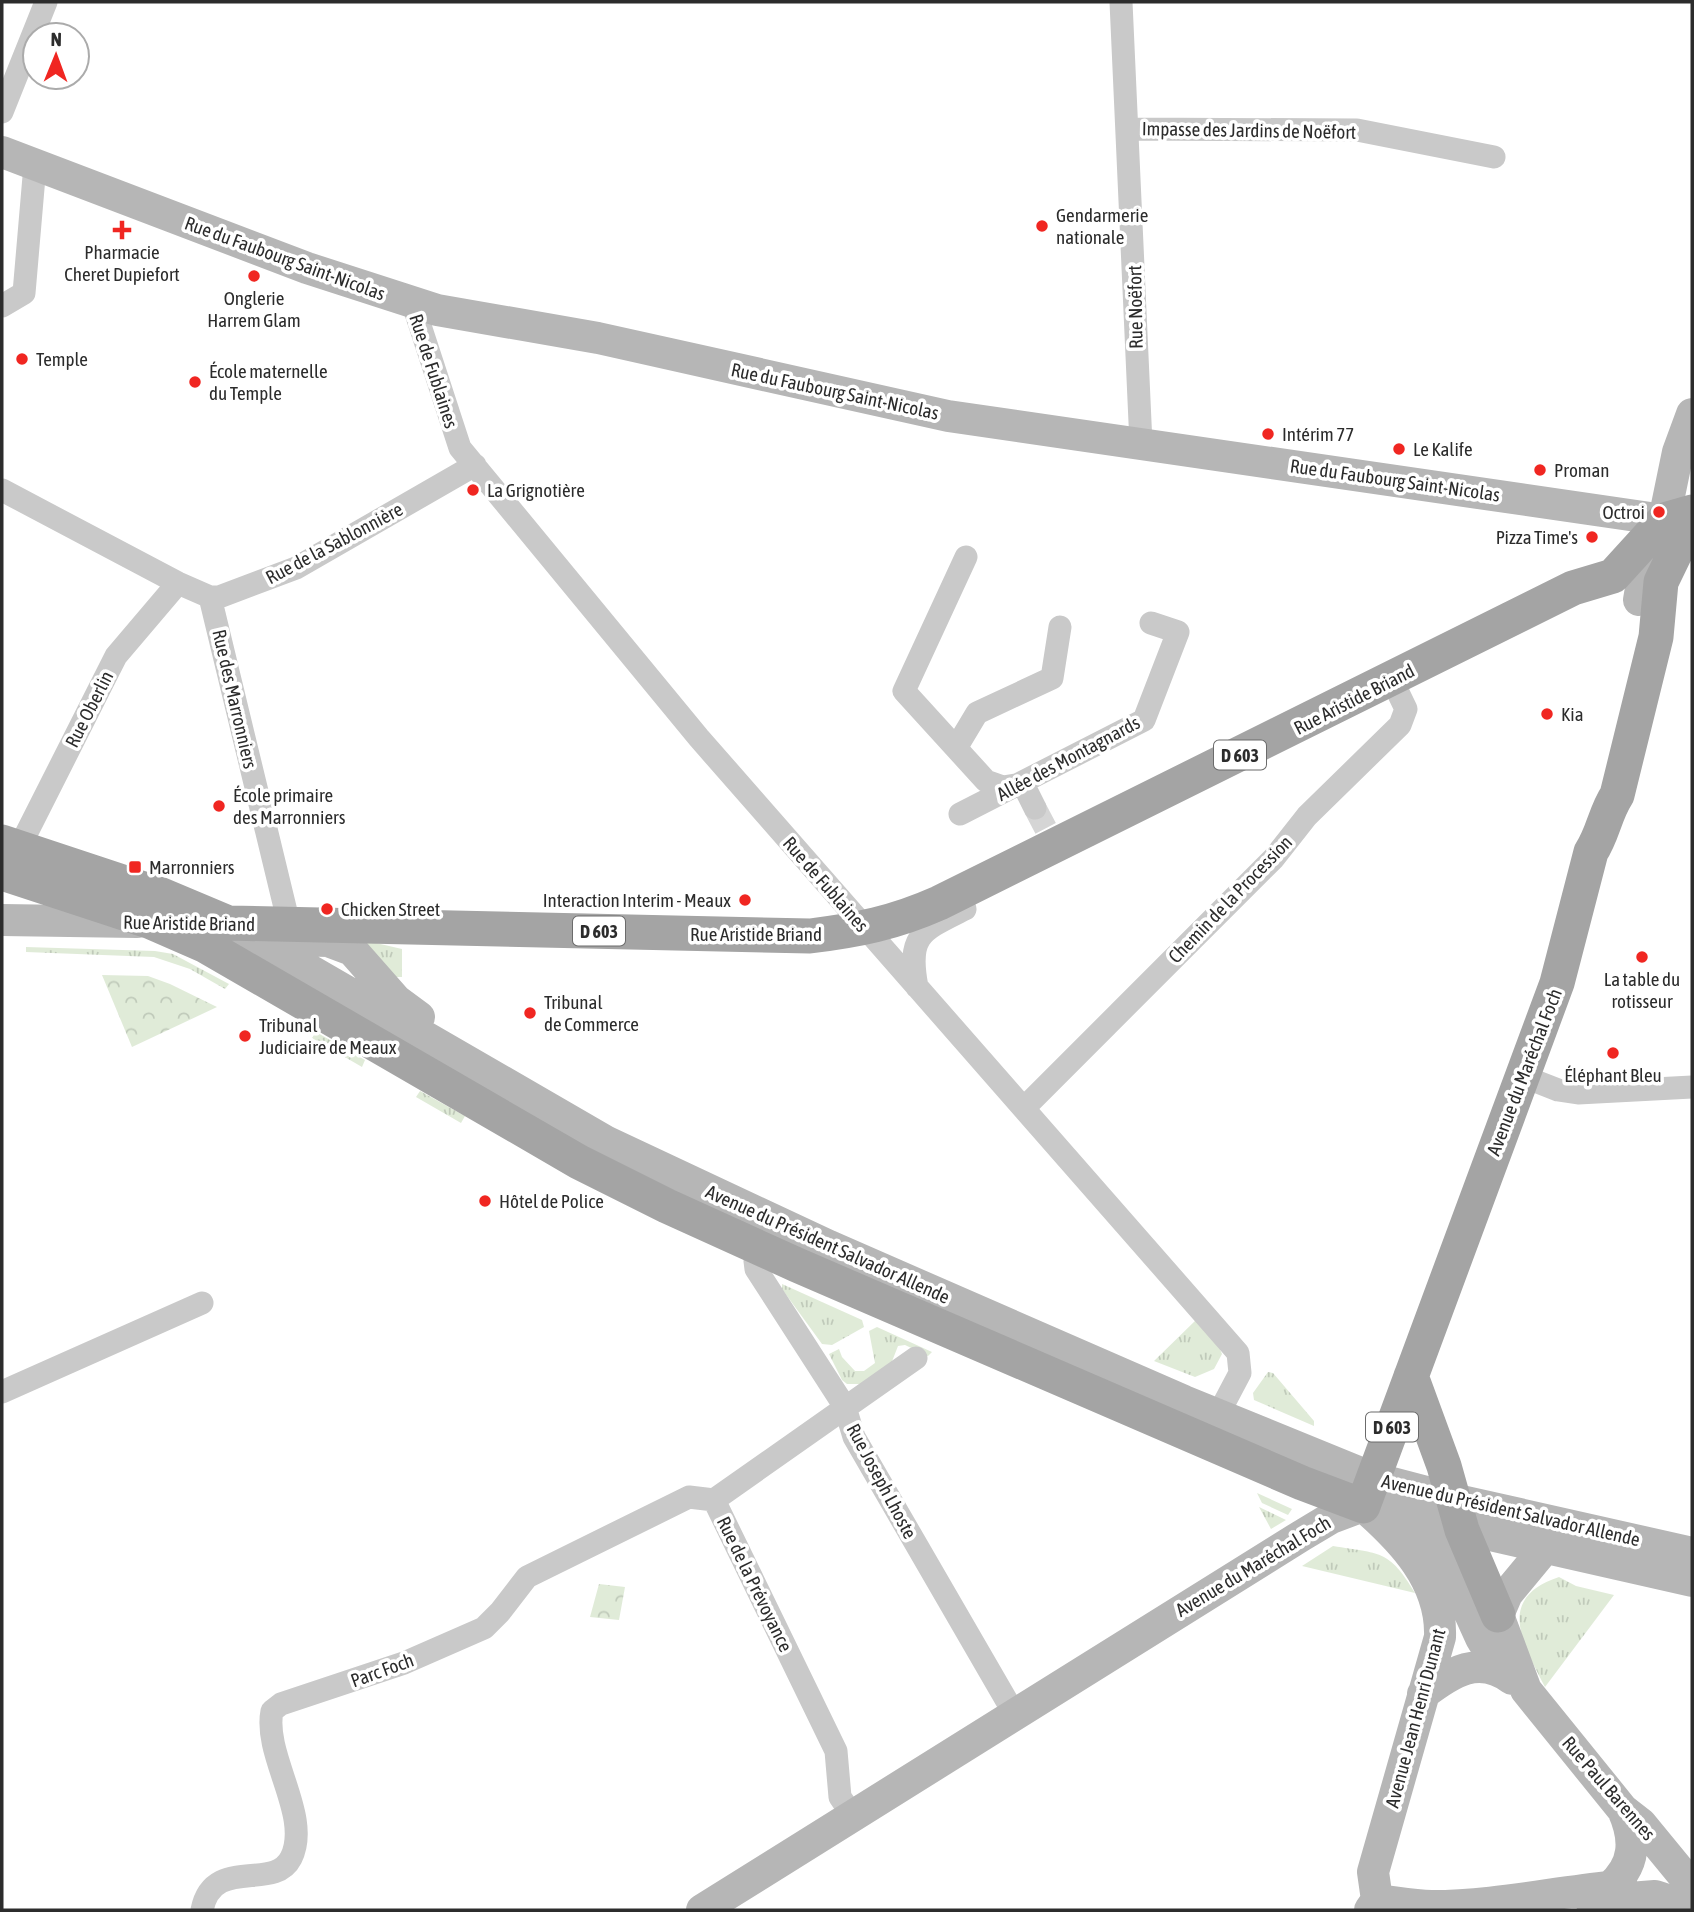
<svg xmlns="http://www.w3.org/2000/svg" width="1694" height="1912" viewBox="0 0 1694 1912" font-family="'Asap Condensed',sans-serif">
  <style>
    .grass { fill: url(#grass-tufts) }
    .forest { fill: url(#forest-crowns) }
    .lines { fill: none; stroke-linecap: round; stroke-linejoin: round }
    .street-tunnel { stroke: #d5d5d5; stroke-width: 23; stroke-dasharray: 23 11; stroke-linecap: butt }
    .street { stroke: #c9c9c9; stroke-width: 23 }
    .secondary { stroke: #b6b6b6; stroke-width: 32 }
    .primary { stroke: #a4a4a4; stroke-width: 35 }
    .poi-dot { fill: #f02621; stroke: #fff; stroke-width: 2.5 }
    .labels { text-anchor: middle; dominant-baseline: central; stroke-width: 7; stroke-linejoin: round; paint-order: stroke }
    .shield { fill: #fff; stroke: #6b6b6b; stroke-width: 2 }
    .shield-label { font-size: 18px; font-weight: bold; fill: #2c2c2c }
    .street-label { font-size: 19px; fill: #2c2c2c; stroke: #fff }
    .poi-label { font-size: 19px; fill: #2c2c2c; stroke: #fff; text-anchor: start }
  </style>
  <defs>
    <pattern id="grass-tufts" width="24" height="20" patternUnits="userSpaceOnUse" patternTransform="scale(1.75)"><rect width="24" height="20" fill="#e0ebd8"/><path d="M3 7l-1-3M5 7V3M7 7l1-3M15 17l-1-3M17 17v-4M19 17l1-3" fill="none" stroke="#c0caba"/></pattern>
    <pattern id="forest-crowns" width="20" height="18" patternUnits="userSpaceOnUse" patternTransform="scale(1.75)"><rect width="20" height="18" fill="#e0ebd8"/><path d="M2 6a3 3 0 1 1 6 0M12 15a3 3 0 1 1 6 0" fill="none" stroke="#c0caba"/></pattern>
  </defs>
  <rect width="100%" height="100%" fill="#fff"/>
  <path class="grass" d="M 363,940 L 402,949 L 402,977 L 390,977 Z
    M 26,947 L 155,951 L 173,954 L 229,984 L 225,989 L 190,969 L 154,957 L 26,952 Z
    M 316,1032 L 365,1060 L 362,1067 L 312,1038 Z
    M 420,1091 L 465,1116 L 461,1123 L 416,1097 Z
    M 782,1284 L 862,1320 L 864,1327 L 832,1345 L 822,1344 L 782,1289 Z
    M 1196,1320 L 1217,1342 L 1222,1354 L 1214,1369 L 1195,1377 L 1154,1361 Z
    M 877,1327 L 932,1352 L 928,1356 L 905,1345 L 898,1346 L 891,1364 L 864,1384 L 847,1384 L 842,1380 L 829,1354 L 839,1349 L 842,1357 L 855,1371 L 864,1371 L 875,1363 L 869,1331 Z
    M 1268,1372 L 1273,1373 L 1314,1421 L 1314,1426 L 1254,1400 L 1253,1393 Z
    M 1257,1493 L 1292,1509 L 1288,1515 L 1262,1503 Z
    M 1259,1507 L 1286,1520 L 1271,1529 Z
    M 1333,1546 C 1380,1554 1389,1549 1415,1593 L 1302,1566 Z
    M 1559,1577 L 1576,1586 L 1614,1595 L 1545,1687 C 1523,1644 1495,1598 1559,1577 Z"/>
  <path class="forest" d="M 102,975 L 148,976 L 170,984 L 217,1007 L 132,1047 Z
    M 599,1584 L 625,1587 L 619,1620 L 590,1617 Z"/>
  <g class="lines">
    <path class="street-tunnel" d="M 1035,808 L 1047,831"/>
    <path class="street" d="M 1121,2 L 1141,444
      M 2,112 L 46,2
      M 1128,129 L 1357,130 L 1494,157
      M 413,304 L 460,448 L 699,738 L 1238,1353 L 1240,1373 L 1211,1428
      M 2,306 L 24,293 L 35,165
      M 2,490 L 178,583 L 210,597 L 219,597 L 296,568 L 475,465
      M 966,557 L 904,691 L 986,781 L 1003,787 L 1023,784 L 1035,808
      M 210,597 L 289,924
      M 956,748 L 977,713 L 1052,678 L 1060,627
      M 960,814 L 1144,720 L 1178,632 L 1151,623
      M 19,848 L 116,656 L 178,583
      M 917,987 C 907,935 921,931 965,909
      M 1522,1076 L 1558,1090 L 1578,1093 L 1692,1087
      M 1024,1108 L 1274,858 L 1307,816 L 1400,725 L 1406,709 L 1392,680
      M 761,1249 L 755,1261 L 756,1269 L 845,1407 L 854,1437 L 1015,1715
      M 2,1392 L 202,1303
      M 714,1500 L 836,1751 L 840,1797 L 853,1816
      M 714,1500 L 916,1358
      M 202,1910 C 213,1855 274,1892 291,1858 C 312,1816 263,1756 272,1711 L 281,1704 L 404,1663 L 484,1628 L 500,1612 L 527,1577 L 689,1497 L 714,1500"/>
    <path class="secondary" d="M 2,152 L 307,268 L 437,310 L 598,338 L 948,416 L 1664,520 L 1685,529
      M 1639,600 L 1645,565 L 1664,520 L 1678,452 L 1692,414
      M 2,920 L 137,922
      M 228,923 L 607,1142 L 829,1246 L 1184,1401 L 1373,1478 L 1453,1499 L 1692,1553
      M 294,940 L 328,941 L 352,950 L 396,1000 L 419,1017
      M 1363,1506 C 1402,1540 1442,1581 1440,1637 L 1373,1872 L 1377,1900 L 1370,1910
      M 1367,1507 L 1692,1581
      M 1414,1514 L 1437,1541 L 1481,1638 L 1501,1671
      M 1545,1548 L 1507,1594 L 1498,1615 L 1526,1690 L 1623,1810 L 1641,1824 L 1692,1886
      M 1423,1694 C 1452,1672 1479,1654 1512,1679
      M 1377,1900 C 1395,1902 1414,1906 1432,1906 C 1492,1906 1551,1893 1610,1887 C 1636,1865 1636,1839 1623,1810
      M 1591,1901 L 1655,1896 L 1692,1908
      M 702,1910 L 1301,1536 L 1331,1518 L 1363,1506"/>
    <path class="primary" d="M 2,842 L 159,894 L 228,923 L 810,936 C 858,930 894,923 939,903 L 1573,588 L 1613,576 L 1664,520 L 1692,512
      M 2,873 L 151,922 L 206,946 L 579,1162 L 667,1206 L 797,1265 L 1302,1483 L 1363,1506 L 1557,983 L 1591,852 C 1603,834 1605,813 1617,795 L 1656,637 L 1661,582 L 1677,549 L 1692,540
      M 1411,1376 L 1444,1466 L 1462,1530 L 1498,1615"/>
  </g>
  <g class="poi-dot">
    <circle cx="1042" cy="226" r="7"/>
    <path d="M118.5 219.5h7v7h7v7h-7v7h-7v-7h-7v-7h7z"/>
    <circle cx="254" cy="276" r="7"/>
    <circle cx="22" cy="359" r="7"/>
    <circle cx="195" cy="382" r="7"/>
    <circle cx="1268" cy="434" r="7"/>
    <circle cx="1399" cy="449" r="7"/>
    <circle cx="1540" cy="470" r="7"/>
    <circle cx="473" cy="490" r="7"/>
    <circle cx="1659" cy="512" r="7"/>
    <circle cx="1592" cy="537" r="7"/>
    <circle cx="1547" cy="714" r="7"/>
    <circle cx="219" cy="806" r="7"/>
    <rect x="128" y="860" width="14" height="14" rx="3.5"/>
    <circle cx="745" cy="900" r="7"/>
    <circle cx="327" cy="909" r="7"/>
    <circle cx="1642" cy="957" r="7"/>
    <circle cx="530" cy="1013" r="7"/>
    <circle cx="245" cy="1036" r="7"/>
    <circle cx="1613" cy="1053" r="7"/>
    <circle cx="485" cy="1201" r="7"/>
  </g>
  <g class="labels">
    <g class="shield">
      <rect x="1214" y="740.5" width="52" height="29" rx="5"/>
      <rect x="573" y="916.5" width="52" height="29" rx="5"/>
      <rect x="1366" y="1412.5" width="52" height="29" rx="5"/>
    </g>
    <g class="shield-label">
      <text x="1240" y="755">D 603</text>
      <text x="599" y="931">D 603</text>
      <text x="1392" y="1427">D 603</text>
    </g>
    <g class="street-label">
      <text transform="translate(1249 130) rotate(1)">Impasse des Jardins de Noëfort</text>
      <text transform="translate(285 258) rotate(20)">Rue du Faubourg Saint-Nicolas</text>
      <text transform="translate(1135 307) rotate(-91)">Rue Noëfort</text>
      <text transform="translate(434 371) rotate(72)">Rue de Fublaines</text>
      <text transform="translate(835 391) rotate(12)">Rue du Faubourg Saint-Nicolas</text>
      <text transform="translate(1395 480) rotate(8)">Rue du Faubourg Saint-Nicolas</text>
      <text transform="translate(334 543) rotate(-28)">Rue de la Sablonnière</text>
      <text transform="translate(235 699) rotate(77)">Rue des Marronniers</text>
      <text transform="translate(1354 699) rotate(-27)">Rue Aristide Briand</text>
      <text transform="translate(89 709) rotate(-63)">Rue Oberlin</text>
      <text transform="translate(1068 758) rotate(-28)">Allée des Montagnards</text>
      <text transform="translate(826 884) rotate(49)">Rue de Fublaines</text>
      <text transform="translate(1230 899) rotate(-46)">Chemin de la Procession</text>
      <text transform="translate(189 923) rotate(1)">Rue Aristide Briand</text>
      <text x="756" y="934">Rue Aristide Briand</text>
      <text transform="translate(1524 1072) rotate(-69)">Avenue du Maréchal Foch</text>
      <text transform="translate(828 1244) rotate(24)">Avenue du Président Salvador Allende</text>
      <text transform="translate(882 1481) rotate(62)">Rue Joseph Lhoste</text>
      <text transform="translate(1511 1510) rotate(13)">Avenue du Président Salvador Allende</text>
      <text transform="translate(1253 1566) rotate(-31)">Avenue du Maréchal Foch</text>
      <text transform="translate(755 1584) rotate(64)">Rue de la Prévoyance</text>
      <text transform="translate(382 1670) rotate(-20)">Parc Foch</text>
      <text transform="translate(1415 1718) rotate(-75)">Avenue Jean Henri Dunant</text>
      <text transform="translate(1609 1788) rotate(49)">Rue Paul Barennes</text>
    </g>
    <g class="poi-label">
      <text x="1056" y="215">Gendarmerie<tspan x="1056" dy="22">nationale</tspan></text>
      <text x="122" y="252" text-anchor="middle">Pharmacie<tspan x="122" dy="22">Cheret Dupiefort</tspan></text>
      <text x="254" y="298" text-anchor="middle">Onglerie<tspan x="254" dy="22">Harrem Glam</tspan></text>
      <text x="36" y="359">Temple</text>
      <text x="209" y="371">École maternelle<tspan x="209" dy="22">du Temple</tspan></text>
      <text x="1282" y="434">Intérim 77</text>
      <text x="1413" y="449">Le Kalife</text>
      <text x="1554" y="470">Proman</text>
      <text x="487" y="490">La Grignotière</text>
      <text x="1645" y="512" text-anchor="end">Octroi</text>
      <text x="1578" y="537" text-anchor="end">Pizza Time's</text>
      <text x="1561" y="714">Kia</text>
      <text x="233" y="795">École primaire<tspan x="233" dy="22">des Marronniers</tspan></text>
      <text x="149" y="867">Marronniers</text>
      <text x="731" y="900" text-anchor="end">Interaction Interim - Meaux</text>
      <text x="341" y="909">Chicken Street</text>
      <text x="1642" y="979" text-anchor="middle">La table du<tspan x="1642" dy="22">rotisseur</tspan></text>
      <text x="544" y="1002">Tribunal<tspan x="544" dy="22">de Commerce</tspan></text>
      <text x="259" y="1025">Tribunal<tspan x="259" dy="22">Judiciaire de Meaux</tspan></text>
      <text x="1613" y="1075" text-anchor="middle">Éléphant Bleu</text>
      <text x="499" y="1201">Hôtel de Police</text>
    </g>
  </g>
  <rect width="1694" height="1912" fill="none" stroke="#2c2c2c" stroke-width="7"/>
  <g transform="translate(56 56) rotate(1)"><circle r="33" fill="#ffffff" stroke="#ababab" stroke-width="2"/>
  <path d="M0-5L12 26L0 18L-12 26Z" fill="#f02621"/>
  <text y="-10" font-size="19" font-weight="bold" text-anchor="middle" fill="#2c2c2c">N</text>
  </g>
</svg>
